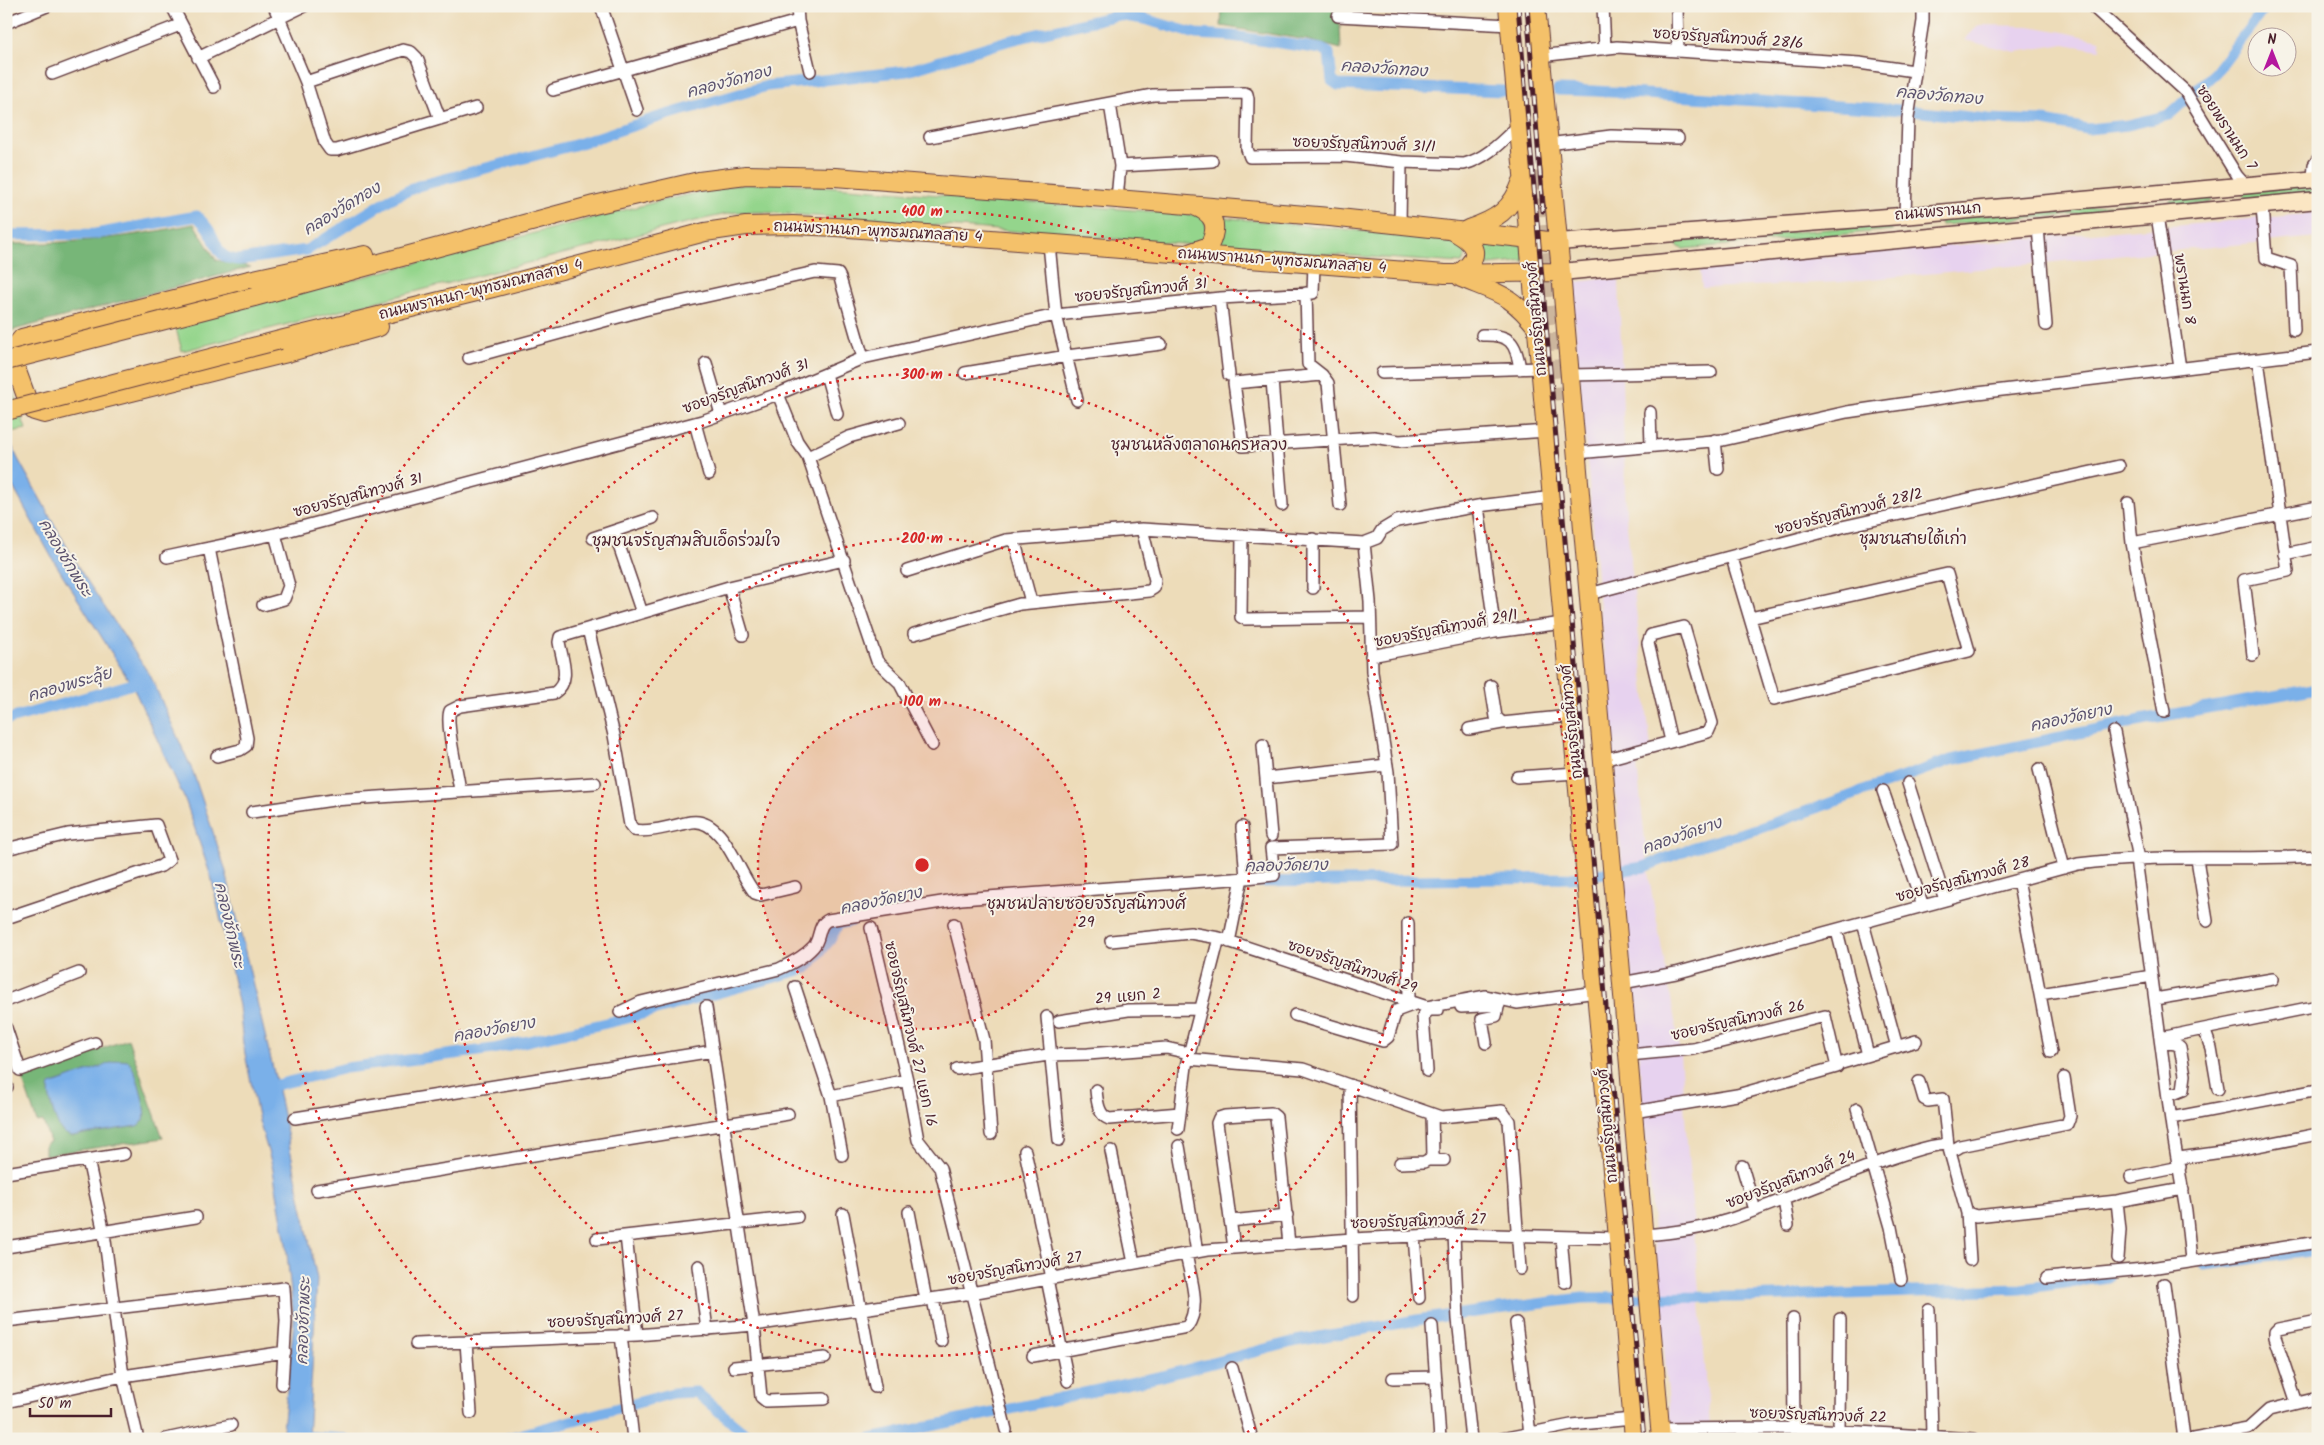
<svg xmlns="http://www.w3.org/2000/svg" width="2324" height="1445" viewBox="0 0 2324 1445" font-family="Kalam,'Playpen Sans Thai',sans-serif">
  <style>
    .built { fill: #e7d2ef }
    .green { fill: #94d58c; stroke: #6f7a5c }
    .forest { fill: #77b678; stroke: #606a52 }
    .water { fill: #7ab0e9; stroke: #62688a }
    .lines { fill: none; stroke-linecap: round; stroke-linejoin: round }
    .canal { stroke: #7ab0e9; stroke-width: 11 }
    .primary-tunnel { stroke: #ccb69d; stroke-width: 18; stroke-dasharray: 18 9; stroke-linecap: butt }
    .street-casing { stroke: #623b40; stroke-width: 14 }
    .secondary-casing { stroke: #623b40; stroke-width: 19 }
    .primary-casing { stroke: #623b40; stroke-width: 20 }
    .street { stroke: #fff; stroke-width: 11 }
    .secondary { stroke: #fbe6c3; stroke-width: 16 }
    .primary { stroke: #f4c16a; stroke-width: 18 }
    .rail-casing { stroke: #4a1f2b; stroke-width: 5 }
    .rail { stroke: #f7f3e8; stroke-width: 3; stroke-dasharray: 9; stroke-linecap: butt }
    .primary-bridge-casing { stroke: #623b40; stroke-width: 20; stroke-linecap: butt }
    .primary-bridge { stroke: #f4c16a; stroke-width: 18 }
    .ring { fill: none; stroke: #d62828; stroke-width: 2.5; stroke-dasharray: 2.5 5 }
    .labels { text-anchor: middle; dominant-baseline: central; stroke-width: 4; stroke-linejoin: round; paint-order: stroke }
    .street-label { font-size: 15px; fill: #4a1f2b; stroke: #f7f3e8 }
    .water-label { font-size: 16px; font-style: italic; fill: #5b526e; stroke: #f7f3e8 }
    .neighbourhood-label { font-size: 16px; fill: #4a1f2b; stroke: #f7f3e8 }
    .centre { fill: #d62828; stroke: #f7f3e8; stroke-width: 2.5 }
    .ring-label { font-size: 15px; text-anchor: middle; font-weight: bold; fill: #d62828; stroke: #f7f3e8; stroke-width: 4; stroke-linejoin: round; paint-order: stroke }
  </style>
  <rect width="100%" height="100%" fill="#f7f3e8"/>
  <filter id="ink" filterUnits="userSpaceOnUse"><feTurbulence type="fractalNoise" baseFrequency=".02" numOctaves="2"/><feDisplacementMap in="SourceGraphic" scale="10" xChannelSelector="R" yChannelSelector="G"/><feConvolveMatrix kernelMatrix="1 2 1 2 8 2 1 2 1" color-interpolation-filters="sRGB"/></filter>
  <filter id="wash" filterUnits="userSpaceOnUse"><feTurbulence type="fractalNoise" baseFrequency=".0096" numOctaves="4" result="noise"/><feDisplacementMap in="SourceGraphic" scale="20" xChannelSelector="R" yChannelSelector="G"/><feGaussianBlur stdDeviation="1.12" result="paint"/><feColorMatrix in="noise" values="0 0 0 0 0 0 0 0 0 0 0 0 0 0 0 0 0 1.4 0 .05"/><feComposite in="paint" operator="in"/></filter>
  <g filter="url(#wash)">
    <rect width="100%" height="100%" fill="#eddcb9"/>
    <path class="built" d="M 1979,25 L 2029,26 L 2064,32 L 2099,40 L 2100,50 L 2064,44 L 2016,52 L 1964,40 Z
      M 2318,213 L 2318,237 L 1840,282 L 1702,288 L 1700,268 Z
      M 1602,279 L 1619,280 L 1626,516 L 1651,750 L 1636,756 L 1649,878 L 1679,1043 L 1711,1439 L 1672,1439 L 1572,287 L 1577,282 Z"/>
    <path class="green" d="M 783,183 L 1198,215 L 1204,217 L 1208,235 L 1195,245 L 762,212 L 736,212 L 677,225 L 182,351 L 175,325 L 660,201 L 734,185 Z
      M 2318,184 L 2318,193 L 2247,199 L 2244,196 L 2244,192 Z
      M 2207,194 L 2211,197 L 2211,202 L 2174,206 L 2170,204 L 2170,200 Z
      M 2136,203 L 2138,207 L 2135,210 L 1941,225 L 1940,222 L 1943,218 Z
      M 1219,217 L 1453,240 L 1468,249 L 1462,263 L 1215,247 Z
      M 1888,224 L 1892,226 L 1892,230 L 1683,249 L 1678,247 L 1676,242 Z
      M 1478,242 L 1519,244 L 1525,248 L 1525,261 L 1480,266 Z
      M 6,370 L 26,429 L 6,433 Z"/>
    <path class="forest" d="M 1222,6 L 1339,6 L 1341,49 L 1307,40 L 1221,26 Z
      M 194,224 L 216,260 L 251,267 L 6,332 L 6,244 C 69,244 133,237 194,224 Z
      M 128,1039 L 163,1138 L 45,1155 L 45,1144 L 50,1142 L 43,1121 L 37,1122 L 22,1078 Z"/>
    <path class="water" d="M 6,433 L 18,459 L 80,570 L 151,677 L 193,772 L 225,868 L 277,1085 L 317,1279 L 308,1439 L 282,1439 L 294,1321 L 286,1244 L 272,1165 L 259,1121 L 243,1044 L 239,1006 L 212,880 L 186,802 L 133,687 L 52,558 L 6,474 Z
      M 119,1060 L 128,1061 C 137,1069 147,1110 144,1121 L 137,1126 L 72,1136 C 68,1135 65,1134 62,1131 C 56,1125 46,1093 50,1085 Z"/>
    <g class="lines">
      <path class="canal" d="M 1558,90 L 1595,91 L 1903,110 L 1988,119 L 2044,121 L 2088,129 L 2128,125 L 2169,115 L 2215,73 L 2266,6
        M 6,235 L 95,234 L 197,216 C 201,221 207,226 210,232 C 220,248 216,258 239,260 L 307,250 L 390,199 L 418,186 L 578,144 L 659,117 L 767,86 L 907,71 L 1007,41 L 1118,15 L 1144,19 L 1196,34 L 1232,36 L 1321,49 L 1329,53 L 1332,81 L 1338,85 L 1504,91
        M 6,720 L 143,681
        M 1253,882 L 1571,878 L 1644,867 L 1694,847 L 1760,828 L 1951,760 L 2141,720 L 2318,688
        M 268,1087 L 346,1068 L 493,1049 L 624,1019 L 807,968 L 830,940 L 838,924 L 852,921
        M 2205,1265 L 2318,1250
        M 300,1436 L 345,1439
        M 505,1439 L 673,1393 L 696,1392 L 752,1439
        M 871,1439 L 1163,1376 L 1296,1341 L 1423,1319 L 1582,1298 L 1737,1297 L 2021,1289 L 2108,1277"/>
    </g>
  </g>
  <g filter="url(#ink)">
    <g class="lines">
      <path class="primary-tunnel" d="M 1543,171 L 1563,400"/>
      <defs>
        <path id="street" d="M 172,6 L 214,87
          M 274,6 L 306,82 L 325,143 L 330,150 L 337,150 L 476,108
          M 601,6 L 637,110
          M 1603,6 L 1605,49
          M 1677,6 L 1678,51
          M 2092,6 L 2185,91 L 2237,176 L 2246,186
          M 1338,16 L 1510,25
          M 798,21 L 810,71
          M 6,23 L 47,6
          M 1540,56 L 1617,47 L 1859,63 L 1914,71
          M 198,58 L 304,6
          M 52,74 L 180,25
          M 306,82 L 403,50 L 411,52 L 417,58 L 440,119
          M 553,90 L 798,21 L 797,6
          M 1110,104 L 1120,166 L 1117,199
          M 930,137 L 1153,95 L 1244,93 L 1247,94 L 1248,99 L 1247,149 L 1250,157 L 1345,156 L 1401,162 L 1464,164 C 1486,159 1503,140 1519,125
          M 1548,144 L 1611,136 L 1678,138
          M 1120,166 L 1212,161
          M 2313,179 L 2314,165 L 2318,159
          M 2262,206 L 2266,258 L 2291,266 L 2294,330
          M 1905,215 L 1908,118 L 1923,21 L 1923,6
          M 2157,215 L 2180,368
          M 1400,224 L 1401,162
          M 2038,227 L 2046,325
          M 1049,244 L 1056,315 L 1077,400
          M 1306,293 L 1308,364 L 1322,375 L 1328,383 L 1340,505
          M 1220,298 L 1229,375
          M 1482,335 C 1510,334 1516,342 1520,369
          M 469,358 L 644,310 L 815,272 L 838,274 L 840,278 L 863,358
          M 706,363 L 721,414
          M 965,373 L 1067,356 L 1161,344
          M 1382,373 L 1540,368
          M 826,374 L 837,414
          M 1322,375 L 1234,383 L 1243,446 L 1374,437 L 1399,441 L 1547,431
          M 1570,375 L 1711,372
          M 1272,380 L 1282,505
          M 778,394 L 797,441 L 808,457 L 877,661 L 899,682 L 932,745
          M 1650,412 L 1651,446
          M 695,423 L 709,474
          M 1715,440 L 1718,469
          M 1577,453 L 1723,440 L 1847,412 L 1969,394 L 2318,352
          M 808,457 L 849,437 L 899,423
          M 2128,503 L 2132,543
          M 1478,506 L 1495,632
          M 614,531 L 642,613
          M 1242,535 L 1241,617 L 1245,619 L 1370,617
          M 593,538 L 653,518
          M 1014,539 L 1031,602
          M 209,548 L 247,738 L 246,746 L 240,750 L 217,756
          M 2285,554 L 2318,547
          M 167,557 L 275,534 L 702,421 L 778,394 L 863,358 L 1056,315 L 1220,298 L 1313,293 L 1314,264
          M 1732,558 L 1774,699 L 1969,651 L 1947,574 L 1750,618
          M 907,571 L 1006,540 L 1142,529 L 1364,543 L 1377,538 L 1382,530 L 1397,521 L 1478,506 L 1553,497
          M 729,587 L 743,635
          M 1313,588 L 1313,539
          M 1589,594 L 1846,526 L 2119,466
          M 263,605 L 284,599 L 289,586 L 275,534
          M 588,629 L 614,735 L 630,825 L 634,830 C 652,833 674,825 691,822 C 724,817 738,874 755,893 L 761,895 L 795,887
          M 914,634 L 1020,604 L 1149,591 L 1154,588 L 1155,580 L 1142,529
          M 2253,655 L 2244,580 L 2288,571 L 2258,360
          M 1371,656 L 1495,632 L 1563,623
          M 1491,686 L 1496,717 L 1502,723 L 1571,716
          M 2164,712 L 2132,543 L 2318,507
          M 1469,729 L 1502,723
          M 2114,732 L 2139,859
          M 1263,745 L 1271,836
          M 1603,760 L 1708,732 L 1712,723 L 1684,627 L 1651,635 L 1648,643 L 1671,741
          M 2039,769 L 2064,868
          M 1517,777 L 1576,773
          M 1266,778 L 1387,765
          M 1908,783 L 1945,900
          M 460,791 C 458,773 445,724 450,711 L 460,706 L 554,693 C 572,681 562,660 559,642 L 560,637 L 729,587 L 844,560
          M 1883,791 L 1923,906
          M 252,812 L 333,800 L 595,783
          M 1242,827 L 1246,878 L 1274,875 L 1271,848 L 1392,844 L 1388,772 L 1372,672 L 1370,601 L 1364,543
          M 6,849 L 68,834 L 156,825 L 169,860 L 161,866 L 6,918
          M 2136,859 L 2172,1128 L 2186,1211 L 2191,1260
          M 2197,859 L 2207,921
          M 2018,880 L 2051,1052
          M 1408,923 L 1409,1000
          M 1863,923 L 1897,1047
          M 954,924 L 984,1040 L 991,1134
          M 871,928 L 907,1080 L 918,1140 L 940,1168 L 1006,1430
          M 1837,931 L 1868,1055
          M 1111,941 L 1190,933 L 1219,938 L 1427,1007 L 1486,996 L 1517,1003 L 1596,992
          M 1229,942 L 1242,878
          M 1622,983 L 1676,973 L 2078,864 C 2157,853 2238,861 2318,856
          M 795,987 L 831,1096 L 842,1155
          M 2040,994 L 2152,976
          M 2155,999 L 2273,979
          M 6,1001 L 79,973
          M 706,1007 L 754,1325 L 761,1397 L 766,1401 L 824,1399
          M 1461,1007 L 1499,1005
          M 620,1012 L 641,1002 L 779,969 C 792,963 804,957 813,947 C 821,939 817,925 828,920 L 961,899 L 1246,878
          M 1295,1015 L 1383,1041 L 1388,1037 L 1396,1011 L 1415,1004
          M 1047,1017 L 1059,1140
          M 1059,1021 L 1128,1010 L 1201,1009
          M 6,1028 L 20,1070 L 95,1043
          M 2204,1029 L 2318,1006
          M 2161,1038 L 2204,1029 L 2211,1048 L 2218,1089
          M 2161,1042 L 2176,1044 L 2180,1047 L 2185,1075 L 2183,1090 L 2168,1096
          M 1486,1043 L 1482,1019 L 1496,1016 L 1500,999
          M 1629,1055 L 1693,1049 L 1825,1016 L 1837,1067 L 1737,1095 L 1633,1112
          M 1188,1059 L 1303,1069 L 1441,1117 L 1502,1111 L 1509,1121 L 1520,1269
          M 1842,1063 L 1916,1041
          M 957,1069 L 1048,1055 L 1088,1054 L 1166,1048 L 1189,1053
          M 1427,1071 L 1423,1016 L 1429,1010 L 1438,1010
          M 1919,1082 L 1924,1099 L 1928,1101 L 1943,1099 L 1948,1145 L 1967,1213 L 1970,1260
          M 1350,1085 L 1353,1296
          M 6,1087 L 7,1087
          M 1096,1090 C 1097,1100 1098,1115 1109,1119 L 1180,1113
          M 831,1096 L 907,1080
          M 1857,1109 L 1891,1227 L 1901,1279
          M 295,1118 L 713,1051
          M 2171,1118 L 2318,1090
          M 1178,1129 L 1186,1066 L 1219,938
          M 1179,1146 L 1197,1252
          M 1025,1151 L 1052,1278
          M 1111,1151 L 1134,1263
          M 1950,1152 L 1960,1146 L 2067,1124 L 2070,1116 L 2064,1078
          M 2179,1158 L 2237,1150 L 2318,1134
          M 88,1160 L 104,1233 L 123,1376 L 138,1439
          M 1431,1160 L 1444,1160
          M 1400,1163 L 1424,1162 L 1433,1157 L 1432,1114
          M 1742,1166 L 1755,1210
          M 6,1173 L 124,1154
          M 2131,1177 L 2180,1167
          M 317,1190 L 788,1114
          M 1784,1200 L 1788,1225
          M 2117,1201 L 2120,1230 L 2118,1258
          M 909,1212 L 926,1300
          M 1967,1213 L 1976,1216 L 2117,1201 L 2183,1189
          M 843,1214 L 875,1387
          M 1230,1221 L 1287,1215
          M 1454,1234 L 1458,1319 L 1471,1439
          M 1643,1235 C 1671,1233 1698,1230 1725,1221 C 1761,1211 1925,1138 1948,1145
          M 626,1236 L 637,1335
          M 1414,1237 L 1419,1298
          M 1561,1237 L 1565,1282
          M 597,1239 L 797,1217
          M 6,1247 L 196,1217
          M 1234,1248 L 1217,1123 L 1219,1118 L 1225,1116 L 1271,1113 L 1276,1117 L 1289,1244
          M 699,1266 L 707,1330
          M 2047,1278 L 2144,1269 L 2318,1242
          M 1047,1279 L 1068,1381
          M 2164,1284 L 2184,1439
          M 933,1299 L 941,1341
          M 1929,1310 L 1932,1436
          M 1793,1319 L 1794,1428
          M 6,1321 L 284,1288 L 286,1321 L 282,1384
          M 1516,1323 L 1530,1434
          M 1432,1326 L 1440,1439
          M 621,1335 L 633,1439
          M 466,1342 L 471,1413
          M 416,1344 L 637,1335 L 754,1325 L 971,1293 L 1207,1250 L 1352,1239 L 1454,1234 L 1618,1238
          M 1033,1356 L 1187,1327 C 1202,1306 1190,1277 1186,1254
          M 734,1367 L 825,1358
          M 1232,1368 L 1252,1439
          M 1393,1378 L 1435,1377
          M 6,1402 L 123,1376 L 285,1352
          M 2297,1403 L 2275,1337 L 2275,1332 L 2278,1329 L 2318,1321
          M 1660,1429 L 1794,1428 L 1974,1439
          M 1839,1432 L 1840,1319
          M 166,1439 L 231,1425
          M 1501,1439 L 1571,1425 L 1632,1419
          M 2193,1439 L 2248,1429 L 2269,1410 L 2318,1398"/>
        <path id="secondary" d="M 1558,242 L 1914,215 L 2318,179
          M 1561,272 L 2318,200"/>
        <path id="primary" d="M 1508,6 L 1618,1238 L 1634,1439
          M 1536,6 L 1561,272 L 1661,1439
          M 1468,229 C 1496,220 1512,210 1522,181
          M 1453,231 C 1477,244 1483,256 1458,274
          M 1189,253 L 1209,246 C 1219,226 1215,214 1194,206
          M 365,255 L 249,280 L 22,338 L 13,349 L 14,363 L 30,407 L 34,411 L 44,414 L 283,354 L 379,327
          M 1461,278 C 1500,294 1511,294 1538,329
          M 254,297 L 594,205 L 699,181 L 746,175 L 835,177 L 1117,199 L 1330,217 L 1558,242
          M 280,340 L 493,288 L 705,232 L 746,226 L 793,225 L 836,227 L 1445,274 L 1561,272"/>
      </defs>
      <use href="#street" class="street-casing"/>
      <use href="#secondary" class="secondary-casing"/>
      <use href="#primary" class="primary-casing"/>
      <use href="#street" class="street"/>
      <use href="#secondary" class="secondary"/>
      <use href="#primary" class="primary"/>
      <defs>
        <path id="rail" d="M 1518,6 L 1644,1439
          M 1527,6 L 1543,211"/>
      </defs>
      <use href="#rail" class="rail-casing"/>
      <use href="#rail" class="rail"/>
      <defs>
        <path id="primary-bridge" d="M 6,361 L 254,297
          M 6,411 L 280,340"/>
      </defs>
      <use href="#primary-bridge" class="primary-bridge-casing"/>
      <use href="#primary-bridge" class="primary-bridge"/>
    </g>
  </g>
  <circle cx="922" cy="865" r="164" fill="#d62828" fill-opacity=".12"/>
  <g class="ring">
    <circle cx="922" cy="865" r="164"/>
    <circle cx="922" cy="865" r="327"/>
    <circle cx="922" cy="865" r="491"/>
    <path d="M605 1437A654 654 0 1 1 1239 1437"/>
  </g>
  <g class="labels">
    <g class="street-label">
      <text transform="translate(1728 39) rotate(4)">ซอยจรัญสนิทวงศ์ 28/6</text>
      <text transform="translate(2226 128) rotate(57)">ซอยพรานนก 7</text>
      <text transform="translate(1364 145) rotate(2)">ซอยจรัญสนิทวงศ์ 31/1</text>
      <text transform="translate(1938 212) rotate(-5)">ถนนพรานนก</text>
      <text transform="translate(878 232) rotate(3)">ถนนพรานนก-พุทธมณฑลสาย 4</text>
      <text transform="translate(1282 261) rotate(4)">ถนนพรานนก-พุทธมณฑลสาย 4</text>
      <text transform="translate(2184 289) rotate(81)">พรานนก 8</text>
      <text transform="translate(481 290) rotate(-14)">ถนนพรานนก-พุทธมณฑลสาย 4</text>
      <text transform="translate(1141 291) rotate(-6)">ซอยจรัญสนิทวงศ์ 31</text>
      <text transform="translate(1537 319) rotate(-95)">ถนนจรัญสนิทวงศ์</text>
      <text transform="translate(746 387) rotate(-20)">ซอยจรัญสนิทวงศ์ 31</text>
      <text transform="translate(358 496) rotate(-15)">ซอยจรัญสนิทวงศ์ 31</text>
      <text transform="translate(1849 512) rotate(-14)">ซอยจรัญสนิทวงศ์ 28/2</text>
      <text transform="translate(1446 629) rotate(-11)">ซอยจรัญสนิทวงศ์ 29/1</text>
      <text transform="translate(1572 722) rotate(-96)">ถนนจรัญสนิทวงศ์</text>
      <text transform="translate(1963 880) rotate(-15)">ซอยจรัญสนิทวงศ์ 28</text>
      <text transform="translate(1352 967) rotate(19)">ซอยจรัญสนิทวงศ์ 29</text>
      <text transform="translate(1128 997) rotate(-5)">29 แยก 2</text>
      <text transform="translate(1738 1021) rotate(-13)">ซอยจรัญสนิทวงศ์ 26</text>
      <text transform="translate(910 1034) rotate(77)">ซอยจรัญสนิทวงศ์ 27 แยก 16</text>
      <text transform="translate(1608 1126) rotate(-95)">ถนนจรัญสนิทวงศ์</text>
      <text transform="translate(1791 1180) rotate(-21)">ซอยจรัญสนิทวงศ์ 24</text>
      <text transform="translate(1418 1222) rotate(-2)">ซอยจรัญสนิทวงศ์ 27</text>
      <text transform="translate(1015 1269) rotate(-10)">ซอยจรัญสนิทวงศ์ 27</text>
      <text transform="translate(615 1320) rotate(-3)">ซอยจรัญสนิทวงศ์ 27</text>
      <text transform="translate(1818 1416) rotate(2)">ซอยจรัญสนิทวงศ์ 22</text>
    </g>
    <g class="water-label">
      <text transform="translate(1384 69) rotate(4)">คลองวัดทอง</text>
      <text transform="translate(729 82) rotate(-15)">คลองวัดทอง</text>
      <text transform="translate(1939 96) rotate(5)">คลองวัดทอง</text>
      <text transform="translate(342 209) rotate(-31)">คลองวัดทอง</text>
      <text transform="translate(65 558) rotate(59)">คลองชักพระ</text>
      <text transform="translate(70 685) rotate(-16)">คลองพระลุ้ย</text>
      <text transform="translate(2071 718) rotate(-12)">คลองวัดยาง</text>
      <text transform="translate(1682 836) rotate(-19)">คลองวัดยาง</text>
      <text transform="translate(1286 866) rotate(-1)">คลองวัดยาง</text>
      <text transform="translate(881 901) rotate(-12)">คลองวัดยาง</text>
      <text transform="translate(229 925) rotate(77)">คลองชักพระ</text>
      <text transform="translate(494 1030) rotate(-10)">คลองวัดยาง</text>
      <text transform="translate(304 1321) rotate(-88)">คลองชักพระ</text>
    </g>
    <g class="neighbourhood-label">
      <text x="1199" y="445">ชุมชนหลังตลาดนครหลวง</text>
      <text x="1913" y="539">ชุมชนสายใต้เก่า</text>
      <text x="686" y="541">ชุมชนจรัญสามสิบเอ็ดร่วมใจ</text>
      <text x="1086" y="904">ชุมชนปลายซอยจรัญสนิทวงศ์<tspan x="1086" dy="18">29</tspan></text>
    </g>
  </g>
  <circle cx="922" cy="865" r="8" class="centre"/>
  <g class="ring-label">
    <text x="922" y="216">400 m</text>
    <text x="922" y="379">300 m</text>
    <text x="922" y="543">200 m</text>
    <text x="922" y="706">100 m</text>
  </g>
  <rect width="2324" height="1445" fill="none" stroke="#f7f3e8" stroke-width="25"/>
  <g transform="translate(2272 52)"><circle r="24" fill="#f7f3e8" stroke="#b29e9c"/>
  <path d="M0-4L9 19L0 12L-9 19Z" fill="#b5179e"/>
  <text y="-8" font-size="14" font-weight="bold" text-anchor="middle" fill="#4a1f2b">N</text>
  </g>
  <path d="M30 1408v8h81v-8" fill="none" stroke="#4a1f2b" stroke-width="2.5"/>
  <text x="38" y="1408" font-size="15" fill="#4a1f2b" stroke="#f7f3e8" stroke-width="4" paint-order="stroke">50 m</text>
</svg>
